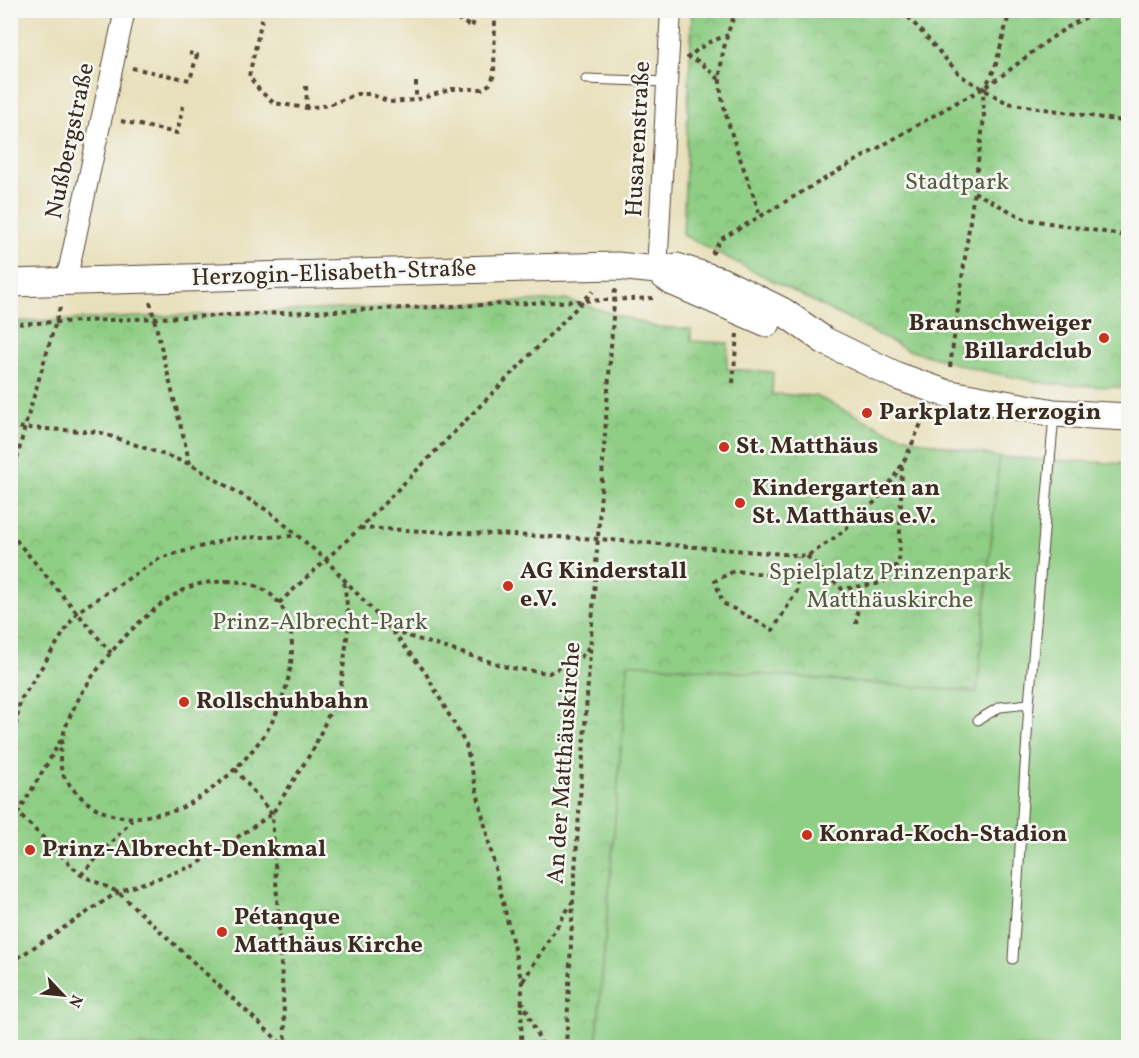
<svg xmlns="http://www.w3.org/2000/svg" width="1139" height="1058" viewBox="0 0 1139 1058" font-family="Vollkorn,serif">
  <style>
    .grass { fill: #8fce85; stroke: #657c52; stroke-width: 1.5 }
    .park { fill: url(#park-crowns); stroke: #657c52; stroke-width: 1.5 }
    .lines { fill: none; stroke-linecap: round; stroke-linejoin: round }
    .lane-casing { stroke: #554536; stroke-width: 11 }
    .street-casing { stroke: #554536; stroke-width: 22 }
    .secondary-casing { stroke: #554536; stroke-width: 29 }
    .path { stroke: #554536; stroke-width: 4; stroke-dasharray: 4.5 4.5; stroke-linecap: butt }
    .lane { stroke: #fff; stroke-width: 9 }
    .street { stroke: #fff; stroke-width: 20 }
    .secondary { stroke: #fff; stroke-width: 27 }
    .poi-dot { fill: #c8321e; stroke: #f6f6f2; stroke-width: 2 }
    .labels { text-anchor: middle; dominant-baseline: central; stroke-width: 5; stroke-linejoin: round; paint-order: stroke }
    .street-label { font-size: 24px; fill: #3b2a1e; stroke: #f6f6f2 }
    .park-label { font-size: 24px; fill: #545b3d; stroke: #f6f6f2 }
    .poi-label { font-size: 24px; font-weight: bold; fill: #3b2a1e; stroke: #f6f6f2; text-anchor: start }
  </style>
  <defs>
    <pattern id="park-crowns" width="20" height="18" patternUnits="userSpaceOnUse" patternTransform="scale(1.5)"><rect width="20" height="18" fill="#8fce85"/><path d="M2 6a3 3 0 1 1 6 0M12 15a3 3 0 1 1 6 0" fill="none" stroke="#7cb172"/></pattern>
  </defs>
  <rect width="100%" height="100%" fill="#f6f6f2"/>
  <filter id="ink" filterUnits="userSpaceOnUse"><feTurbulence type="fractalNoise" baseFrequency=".0167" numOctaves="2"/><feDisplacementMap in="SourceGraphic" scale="12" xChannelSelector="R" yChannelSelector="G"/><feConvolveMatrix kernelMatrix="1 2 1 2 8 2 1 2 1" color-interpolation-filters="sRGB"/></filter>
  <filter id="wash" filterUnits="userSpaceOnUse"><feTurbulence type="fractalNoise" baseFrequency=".008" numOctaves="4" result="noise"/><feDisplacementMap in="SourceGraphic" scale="24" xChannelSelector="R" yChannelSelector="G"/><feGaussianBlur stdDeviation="1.35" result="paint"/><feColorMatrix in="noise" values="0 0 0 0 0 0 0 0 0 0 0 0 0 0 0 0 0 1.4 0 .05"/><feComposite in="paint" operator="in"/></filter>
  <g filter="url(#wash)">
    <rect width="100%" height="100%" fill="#e8e0bb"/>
    <path class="grass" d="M 999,457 L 1128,464 L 1128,1047 L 596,1048 L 628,663 L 977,692 Z"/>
    <path class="park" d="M 692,11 L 1128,11 L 1128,388 L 1049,384 L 978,370 L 908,350 L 683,235 Z
      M 568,300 L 656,327 L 691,329 L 691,341 L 728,343 L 727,369 L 773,372 L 772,394 L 816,396 L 888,431 L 913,439 L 999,457 L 977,692 L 628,663 L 596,1047 L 11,1047 L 11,322 Z"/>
  </g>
  <g filter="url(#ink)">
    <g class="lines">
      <defs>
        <path id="lane" d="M 586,79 L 667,82
          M 978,720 L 1000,707 L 1029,704
          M 1013,959 L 1029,704 L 1054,415"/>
        <path id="street" d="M 657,270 L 671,10
          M 66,282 L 125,10"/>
        <path id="secondary" d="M 658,271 L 673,282 L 767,323
          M 10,283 L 528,268 L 617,266 L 657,270 L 677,267 L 721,281 L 782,311 L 825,341 L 897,376 L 945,393 L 1054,413 L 1128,417"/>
      </defs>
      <use href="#lane" class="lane-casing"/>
      <use href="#street" class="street-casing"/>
      <use href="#secondary" class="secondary-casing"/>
      <path class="path" d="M 264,10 L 249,76 L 260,91 L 274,103 L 307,108 L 329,105 L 357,94 L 370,94 L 390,102 L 416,100 L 452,89 L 482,89 L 490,84 L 494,75 L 495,10
        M 357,10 L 371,16 L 398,10
        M 441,10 L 472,27 L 478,10
        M 737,10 C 727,30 721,56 720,77 C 718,108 750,182 760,215
        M 902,10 L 961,76 L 1007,103 L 1128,122
        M 132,68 L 190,80 L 197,55 L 189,53
        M 719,79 L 700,62 L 688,57 L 707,43 L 728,35
        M 416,82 L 416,100
        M 306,86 L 307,108
        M 121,121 L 177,133 L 183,108 L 177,107
        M 974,192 L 1025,219 L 1122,235 L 1128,227
        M 712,254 L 721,239 L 959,101 C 1011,79 1050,26 1106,10
        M 150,302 L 190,464
        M 10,324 L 655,298
        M 950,367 L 984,118 L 983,91 L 995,68 L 1010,10
        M 733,383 L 737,334
        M 10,427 L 99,432 L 190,464 L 270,512 L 325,559 L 392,631 L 425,672 L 466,745 L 522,983 L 521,1048
        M 10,485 L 26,423 L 61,304
        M 360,528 L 599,539 L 807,556 C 845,533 878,505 901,466 C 909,453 914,438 921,424
        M 10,533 L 111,653
        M 807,556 L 842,589 L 883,583 L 899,562 L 902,466
        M 796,577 L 734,571 L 715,581 L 723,603 L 773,630 L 797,591 L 798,557
        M 227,581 C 315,582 299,684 264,735 C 244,764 214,791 183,807 C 174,812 162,813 152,815 C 127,820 110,818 88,803 C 79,796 66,783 62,772 C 45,713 143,602 195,585 C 205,582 217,582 227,581 Z
        M 279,603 L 360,528 L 593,291
        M 856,624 L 859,593
        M 392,631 L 510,668 L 549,673 L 581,657 L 592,643
        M 61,740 L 18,813 L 81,875 L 118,892 L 286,1048
        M 10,761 L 20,701 L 77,612 L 160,558 L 232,538 L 296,536
        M 235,769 L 272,814 L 286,1046
        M 10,789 L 18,813 L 10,820
        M 81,875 L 132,820
        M 10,963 L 118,892 L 196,865 L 272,814 L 314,748 L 341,686 L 349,621 L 344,581
        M 523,981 L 573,901
        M 520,1002 L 524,1004 L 543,1048
        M 566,1048 L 573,901 L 615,288"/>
      <use href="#lane" class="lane"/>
      <use href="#street" class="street"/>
      <use href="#secondary" class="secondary"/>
    </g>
  </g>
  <g class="poi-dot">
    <circle cx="1104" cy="338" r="6"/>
    <circle cx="867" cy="413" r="6"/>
    <circle cx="724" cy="447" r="6"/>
    <circle cx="740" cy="503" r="6"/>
    <circle cx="508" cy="586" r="6"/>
    <circle cx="184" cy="702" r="6"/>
    <circle cx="807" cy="835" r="6"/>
    <circle cx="30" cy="850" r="6"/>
    <circle cx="222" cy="932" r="6"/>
  </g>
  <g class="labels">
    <g class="street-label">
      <text transform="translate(639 139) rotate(-87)">Husarenstraße</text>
      <text transform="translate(71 141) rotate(-78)">Nußbergstraße</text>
      <text transform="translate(334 274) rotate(-2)">Herzogin-Elisabeth-Straße</text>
      <text transform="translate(565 763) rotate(-86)">An der Matthäuskirche</text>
    </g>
    <g class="park-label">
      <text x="957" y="183">Stadtpark</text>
      <text x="890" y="573">Spielplatz Prinzenpark<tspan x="890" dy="28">Matthäuskirche</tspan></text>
      <text x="320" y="623">Prinz-Albrecht-Park</text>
    </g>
    <g class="poi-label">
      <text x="1092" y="324" text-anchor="end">Braunschweiger<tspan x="1092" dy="28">Billardclub</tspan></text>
      <text x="879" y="413">Parkplatz Herzogin</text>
      <text x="736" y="447">St. Matthäus</text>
      <text x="752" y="489">Kindergarten an<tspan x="752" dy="28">St. Matthäus e.V.</tspan></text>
      <text x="520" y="572">AG Kinderstall<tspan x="520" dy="28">e.V.</tspan></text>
      <text x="196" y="702">Rollschuhbahn</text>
      <text x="819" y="835">Konrad-Koch-Stadion</text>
      <text x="42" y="850">Prinz-Albrecht-Denkmal</text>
      <text x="234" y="918">Pétanque<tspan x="234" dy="28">Matthäus Kirche</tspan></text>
    </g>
  </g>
  <rect width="1139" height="1058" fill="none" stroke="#f6f6f2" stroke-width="36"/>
  <g transform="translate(63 995) rotate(116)" stroke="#f6f6f2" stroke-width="4.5" paint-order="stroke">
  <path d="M0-4.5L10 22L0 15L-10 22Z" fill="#3b2a1e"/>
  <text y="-9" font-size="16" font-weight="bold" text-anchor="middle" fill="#3b2a1e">N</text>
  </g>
</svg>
